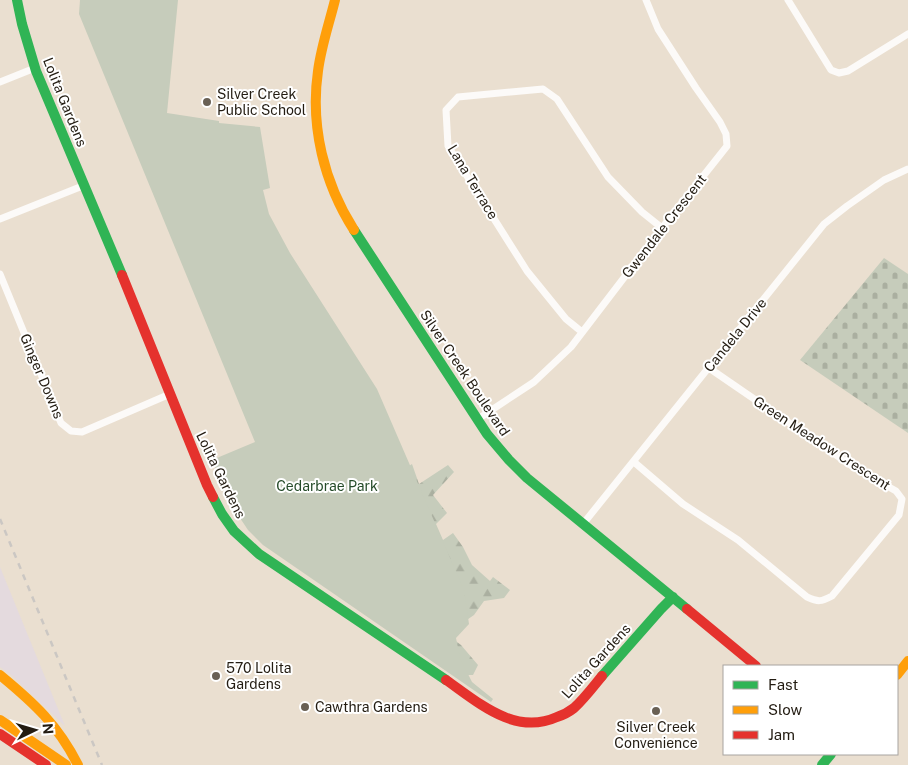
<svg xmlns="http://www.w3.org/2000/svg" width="908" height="765" viewBox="0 0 908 765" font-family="'Public Sans',sans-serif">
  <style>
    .industrial { fill: #e4dade }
    .forest { fill: url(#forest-firs) }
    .cemetery { fill: url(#cemetery-stones) }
    .park { fill: #c6ccbb }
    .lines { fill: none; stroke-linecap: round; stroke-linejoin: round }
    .street { stroke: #fcfaf8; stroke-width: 7 }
    .fast { stroke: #30b455; stroke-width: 10 }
    .slow { stroke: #ff9f0a; stroke-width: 10 }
    .jam { stroke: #e5322d; stroke-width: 10 }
    .rail { stroke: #cbc7c3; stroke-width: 2.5; stroke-dasharray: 6 6; stroke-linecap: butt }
    .poi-dot { fill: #696054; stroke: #fff; stroke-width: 2 }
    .labels { text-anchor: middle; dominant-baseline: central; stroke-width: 4; stroke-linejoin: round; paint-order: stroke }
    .poi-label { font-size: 14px; fill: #231c12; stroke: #fff; text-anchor: start }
    .street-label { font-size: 14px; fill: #231c12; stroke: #fff }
    .park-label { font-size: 14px; fill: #254b29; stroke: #fff }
  </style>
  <defs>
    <pattern id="forest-firs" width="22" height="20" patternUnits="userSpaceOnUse" patternTransform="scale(1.25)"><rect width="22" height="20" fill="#c6ccbb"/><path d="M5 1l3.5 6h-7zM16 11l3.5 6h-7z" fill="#aaafa0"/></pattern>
    <pattern id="cemetery-stones" width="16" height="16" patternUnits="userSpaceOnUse" patternTransform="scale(1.25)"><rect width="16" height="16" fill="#c6ccbb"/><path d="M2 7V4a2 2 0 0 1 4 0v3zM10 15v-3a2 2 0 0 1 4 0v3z" fill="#aaafa0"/></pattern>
  </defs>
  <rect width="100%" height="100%" fill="#eadfd0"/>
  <path class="industrial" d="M 0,567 L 65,726 L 11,675 L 0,667 Z"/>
  <path class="forest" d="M 412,464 L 419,484 L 448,465 L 454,472 L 433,495 L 447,513 L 436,524 L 443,540 L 453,533 L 463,547 L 472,565 L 490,581 L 493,577 L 510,590 L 504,598 L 484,601 L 474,615 L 461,624 L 453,639 L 461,645 L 478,665 L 473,675 L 464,675 L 398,473 Z"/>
  <path class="cemetery" d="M 884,258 L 908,274 L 908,433 L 800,360 Z"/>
  <path class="park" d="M 80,0 L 178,0 L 167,113 L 219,121 L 219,123 L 260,127 L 270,188 L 263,190 L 269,214 L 290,253 L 377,389 L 464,590 L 469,624 L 456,638 L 460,658 L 472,682 L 493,699 L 491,702 L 263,545 L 248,530 L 232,506 L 212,460 L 255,442 L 79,14 Z"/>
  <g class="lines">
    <path class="street" d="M 788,0 L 831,70 L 839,73 L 848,71 L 908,34
      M 0,82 L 35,68
      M 0,219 L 85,185
      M 0,274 L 61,423 L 71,431 L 82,432 L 170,394
      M 582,332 L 566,319 L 527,271 L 448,146 L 446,110 L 458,97 L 543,89 L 557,99 L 608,177 L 642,212 L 662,228
      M 478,419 L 534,382 L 571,347 L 662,228 L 727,146 L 726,134 L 720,122 L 696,88 L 658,29 L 646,0
      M 634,462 L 683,504 L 738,540 L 807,597 C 818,602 821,602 832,596 L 899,515 L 902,499 L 896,491 L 855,468 L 709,368
      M 583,524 L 824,224 L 847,206 L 884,180 L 908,169"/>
    <path class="fast" d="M 17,0 L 22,24 L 36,71 L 122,275
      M 354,230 L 487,434 L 509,460 L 527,478 L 687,609
      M 213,497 L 222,514 L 234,531 L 259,554 L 446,680
      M 602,676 L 661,609 L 673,597
      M 822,765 L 831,754"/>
    <path class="slow" d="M 335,0 C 329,24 321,47 318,71 C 310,126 324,183 354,230
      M 0,675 C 34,703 58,725 78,765
      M 897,675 L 908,661
      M 0,720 L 66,765"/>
    <path class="jam" d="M 122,275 L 207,485 L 213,497
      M 687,609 L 756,666
      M 446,680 C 479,703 515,736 557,717 C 563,715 569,712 574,708 C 584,699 593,687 602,676
      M 0,734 L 46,765"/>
    <path class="rail" d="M 0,519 L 102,765"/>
  </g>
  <g class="poi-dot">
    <circle cx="207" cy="102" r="5"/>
    <circle cx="216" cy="676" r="5"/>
    <circle cx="305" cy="707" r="5"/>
    <circle cx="656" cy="711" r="5"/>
  </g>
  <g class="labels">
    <g class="poi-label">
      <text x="217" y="94">Silver Creek<tspan x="217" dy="16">Public School</tspan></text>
      <text x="226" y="668">570 Lolita<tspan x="226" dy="16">Gardens</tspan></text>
      <text x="315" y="707">Cawthra Gardens</text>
      <text x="656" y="727" text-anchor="middle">Silver Creek<tspan x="656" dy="16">Convenience</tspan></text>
    </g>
    <g class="street-label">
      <text transform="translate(65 102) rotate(68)">Lolita Gardens</text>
      <text transform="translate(473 182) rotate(59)">Lana Terrace</text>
      <text transform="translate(664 226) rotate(-52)">Gwendale Crescent</text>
      <text transform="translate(735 335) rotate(-51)">Candela Drive</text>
      <text transform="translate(465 373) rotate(56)">Silver Creek Boulevard</text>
      <text transform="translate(42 376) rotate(67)">Ginger Downs</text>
      <text transform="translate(822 443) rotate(33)">Green Meadow Crescent</text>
      <text transform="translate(221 475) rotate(64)">Lolita Gardens</text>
      <text transform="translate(596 661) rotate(-48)">Lolita Gardens</text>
    </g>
    <g class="park-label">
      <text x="327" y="486">Cedarbrae Park</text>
    </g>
  </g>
  <rect x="723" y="665" width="175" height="90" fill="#ffffff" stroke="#a7a4a0"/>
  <rect x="733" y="681" width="25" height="8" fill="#30b455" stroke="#a7a4a0"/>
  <text x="768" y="690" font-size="15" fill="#231c12">Fast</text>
  <rect x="733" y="706" width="25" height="8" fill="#ff9f0a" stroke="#a7a4a0"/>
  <text x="768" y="715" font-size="15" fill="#231c12">Slow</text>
  <rect x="733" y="731" width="25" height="8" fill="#e5322d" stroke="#a7a4a0"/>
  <text x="768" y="740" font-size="15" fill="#231c12">Jam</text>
  <g transform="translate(35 730) rotate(85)" stroke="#ffffff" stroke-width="4" paint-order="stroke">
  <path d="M0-4L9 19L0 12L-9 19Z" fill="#231c12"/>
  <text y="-8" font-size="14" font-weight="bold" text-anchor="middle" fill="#231c12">N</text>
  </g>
</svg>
